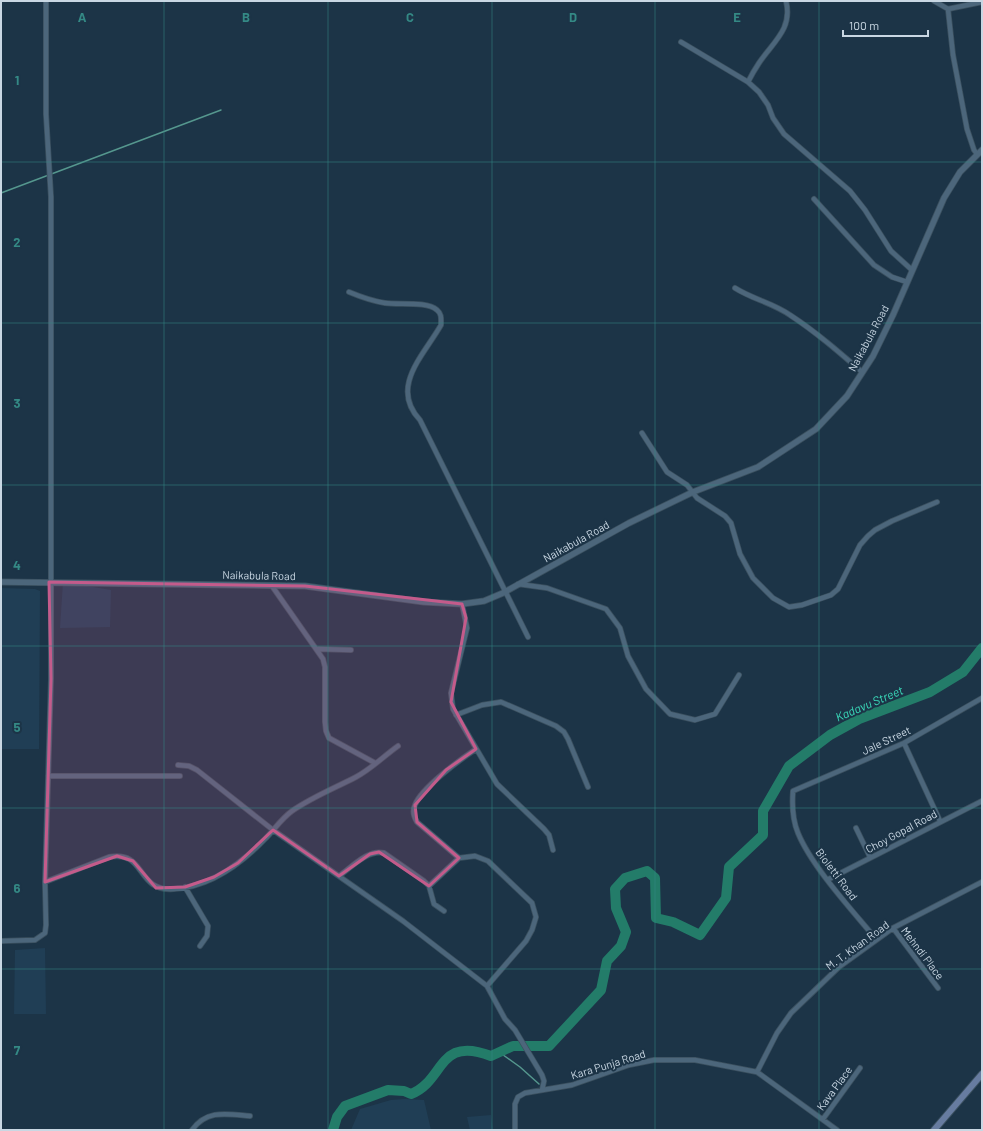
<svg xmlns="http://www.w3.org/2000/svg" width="983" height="1131" viewBox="0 0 983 1131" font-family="Barlow,sans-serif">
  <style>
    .built { fill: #203e55 }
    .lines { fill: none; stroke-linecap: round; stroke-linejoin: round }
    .stream { stroke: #55978e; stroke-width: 1.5 }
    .river { stroke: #237c69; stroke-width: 10 }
    .minor-casing { stroke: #3b505f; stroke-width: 6 }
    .tertiary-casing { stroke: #3b505f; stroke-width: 7 }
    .secondary-casing { stroke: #3b505f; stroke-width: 8 }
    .minor { stroke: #4c667b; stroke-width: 4.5 }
    .tertiary { stroke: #4c667b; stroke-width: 5.5 }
    .secondary { stroke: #677ca0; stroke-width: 6 }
    .marked { fill: #c45b8b; fill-opacity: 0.2; stroke: #c45b8b; stroke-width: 3; stroke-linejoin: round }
    .grid { fill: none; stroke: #348985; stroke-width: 1; stroke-opacity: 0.55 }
    .labels { text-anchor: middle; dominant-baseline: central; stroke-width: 4; stroke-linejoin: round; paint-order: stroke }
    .street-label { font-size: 11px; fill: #c9d7e3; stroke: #1c3447 }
    .water-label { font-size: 12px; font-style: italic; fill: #3adebc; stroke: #1c3447 }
    .grid-label { font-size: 13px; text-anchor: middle; font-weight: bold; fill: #348985; stroke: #1c3447; stroke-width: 4; stroke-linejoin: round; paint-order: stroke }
  </style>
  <rect width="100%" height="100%" fill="#1c3447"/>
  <path class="built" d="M 63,582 L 111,590 L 110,627 L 60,628 Z
    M 1,588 L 35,589 L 40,591 L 39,749 L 1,749 Z
    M 45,948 L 46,1014 L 14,1014 L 15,950 Z
    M 405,1099 L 424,1100 L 431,1130 L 351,1130 L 360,1109 L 391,1100 Z
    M 491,1115 L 493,1130 L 470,1130 L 467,1117 Z"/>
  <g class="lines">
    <path class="stream" d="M 1,193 L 221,110
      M 499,1052 L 520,1067 L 539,1084"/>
    <path class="river" d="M 333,1130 L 337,1117 L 345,1106 L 388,1090 L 404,1091 L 411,1094 C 445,1081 437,1035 491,1056 L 513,1046 L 549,1046 L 601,990 L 607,961 L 621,946 L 626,932 L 616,908 L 615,889 L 625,878 L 647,871 L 655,878 L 656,918 L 673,922 L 700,935 L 726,898 L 729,867 L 763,835 L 763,811 L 789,766 L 830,735 L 859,719 L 930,692 L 963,672 L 982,648"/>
    <defs>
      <path id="minor" d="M 934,1 L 948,9 L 953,55 L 967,129 L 974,150 L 977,154
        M 948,9 L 982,2
        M 681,42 L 748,82 L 759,92 L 768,105 L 773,118 L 784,134 L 850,191 L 865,210 L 891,251 L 912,270
        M 748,82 C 751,76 755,69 759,63 C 773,42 793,29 786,1
        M 814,199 L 874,265 L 892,277 L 907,282
        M 735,288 C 752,299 773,303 790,315 C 816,332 839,352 862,372
        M 349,292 C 361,297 372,301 385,303 C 399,305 427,301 437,310 C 442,314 441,319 441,325 C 424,355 389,387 420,420 L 528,637
        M 642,433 L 667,472 L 687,485 L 697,498 L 725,516 L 731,523 L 740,554 L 753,578 L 773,598 L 789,607 L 802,605 L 831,595 L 838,589 L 860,545 L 868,536 L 875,530 L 892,521 L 937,502
        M 518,584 L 547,588 L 606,609 L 620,628 L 628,656 L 646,689 L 670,714 L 695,720 L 715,714 L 739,675
        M 272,586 L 323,659 L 325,667 L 325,722 L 326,731 L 329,738 L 375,763
        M 462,604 L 467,628 L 451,693 L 453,709 L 497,784 L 544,829 L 549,835 L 553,850
        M 318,649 L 351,650
        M 456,715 L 482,705 L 501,702 L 556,726 L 564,732 L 568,739 L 588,787
        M 904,743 L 940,821
        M 178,765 L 189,766 L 197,770 L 273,830 L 403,921 L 487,986 L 526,941 L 532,930 L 536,917 L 532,903 L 488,861 L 475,856 L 459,858 L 429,886
        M 48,776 L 180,776
        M 856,828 L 870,857
        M 459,858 L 417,822 C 414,817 412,811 415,805 C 421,788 461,759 476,749
        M 339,876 C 352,867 368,849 384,853 L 424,881 L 429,886 L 434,904 L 444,911
        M 829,879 L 982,801
        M 45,882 L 109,857 C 147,850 135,892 174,889 C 209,887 241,864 265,839 C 274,830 281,819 292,811 C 312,797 335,788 356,777 C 371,769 384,756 398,746
        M 185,887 L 208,926 L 207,936 L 200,946
        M 893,928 L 938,988
        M 876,939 C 852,910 812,867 798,833 C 793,821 792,804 793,791 L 904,743 L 982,698
        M 1,941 L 35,940 L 45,933 L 46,925 L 45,882 L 51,679 L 51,197 L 46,114 L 46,1
        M 487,986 L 505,1019 L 515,1030 L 542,1075 L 544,1081 L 542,1090
        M 757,1072 L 777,1033 L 791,1013 L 839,967 L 893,928 L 982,882
        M 823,1119 L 860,1068
        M 192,1130 C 207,1109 227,1114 250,1116
        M 515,1130 L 515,1104 L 518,1097 L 525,1093 L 572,1085 L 629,1065 L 654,1060 L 695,1060 L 757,1072 L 837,1130"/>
      <path id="tertiary" d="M 1,582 L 305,586 L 424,602 L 462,604 L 484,601 L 503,593 L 629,523 L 693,492 L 758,467 L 816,429 L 847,396 L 873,356 L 893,315 L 944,198 L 960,172 L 982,150"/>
      <path id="secondary" d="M 934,1130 L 982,1074"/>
    </defs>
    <use href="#minor" class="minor-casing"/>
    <use href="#tertiary" class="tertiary-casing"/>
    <use href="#secondary" class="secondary-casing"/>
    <use href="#minor" class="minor"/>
    <use href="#tertiary" class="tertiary"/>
    <use href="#secondary" class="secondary"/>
  </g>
  <path class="marked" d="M 49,582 L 305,586 L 462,604 L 466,618 L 451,702 L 476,749 L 446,770 L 415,805 L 417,822 L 459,858 L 429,886 L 379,852 L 370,854 L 339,876 L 273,830 L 238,863 L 214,877 L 185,887 L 156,888 L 133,861 L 117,856 L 45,882 L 51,679 Z"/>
  <path class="grid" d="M 164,1 L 164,1130M 328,1 L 328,1130M 492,1 L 492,1130M 655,1 L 655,1130M 819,1 L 819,1130M 1,162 L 982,162M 1,323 L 982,323M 1,485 L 982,485M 1,646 L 982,646M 1,808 L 982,808M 1,969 L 982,969"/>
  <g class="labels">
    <g class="street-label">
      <text transform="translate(868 338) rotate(-62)">Naikabula Road</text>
      <text transform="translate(576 541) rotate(-29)">Naikabula Road</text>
      <text transform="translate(259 575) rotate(1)">Naikabula Road</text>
      <text transform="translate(886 740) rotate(-25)">Jale Street</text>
      <text transform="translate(901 831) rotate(-28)">Choy Gopal Road</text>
      <text transform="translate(837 874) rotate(53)">Bioletti Road</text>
      <text transform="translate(857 945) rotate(-36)">M. T. Khan Road</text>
      <text transform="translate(923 953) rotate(53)">Mehndi Place</text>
      <text transform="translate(608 1064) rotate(-17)">Kara Punja Road</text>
      <text transform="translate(834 1088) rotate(-54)">Kava Place</text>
    </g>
    <g class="water-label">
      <text transform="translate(869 703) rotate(-23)">Kadavu Street</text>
    </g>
  </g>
  <g class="grid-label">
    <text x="82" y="22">A</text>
    <text x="246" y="22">B</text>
    <text x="410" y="22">C</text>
    <text x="573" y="22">D</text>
    <text x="737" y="22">E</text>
    <text x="17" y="85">1</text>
    <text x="17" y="247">2</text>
    <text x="17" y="408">3</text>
    <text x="17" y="570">4</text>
    <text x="17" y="732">5</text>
    <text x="17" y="893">6</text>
    <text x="17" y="1055">7</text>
  </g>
  <rect width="983" height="1131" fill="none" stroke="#c9d7e3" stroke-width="4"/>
  <path d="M843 30v6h85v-6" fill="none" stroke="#c9d7e3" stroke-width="2"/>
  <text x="849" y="30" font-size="12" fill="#c9d7e3" stroke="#1c3447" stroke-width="3" paint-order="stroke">100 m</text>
</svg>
